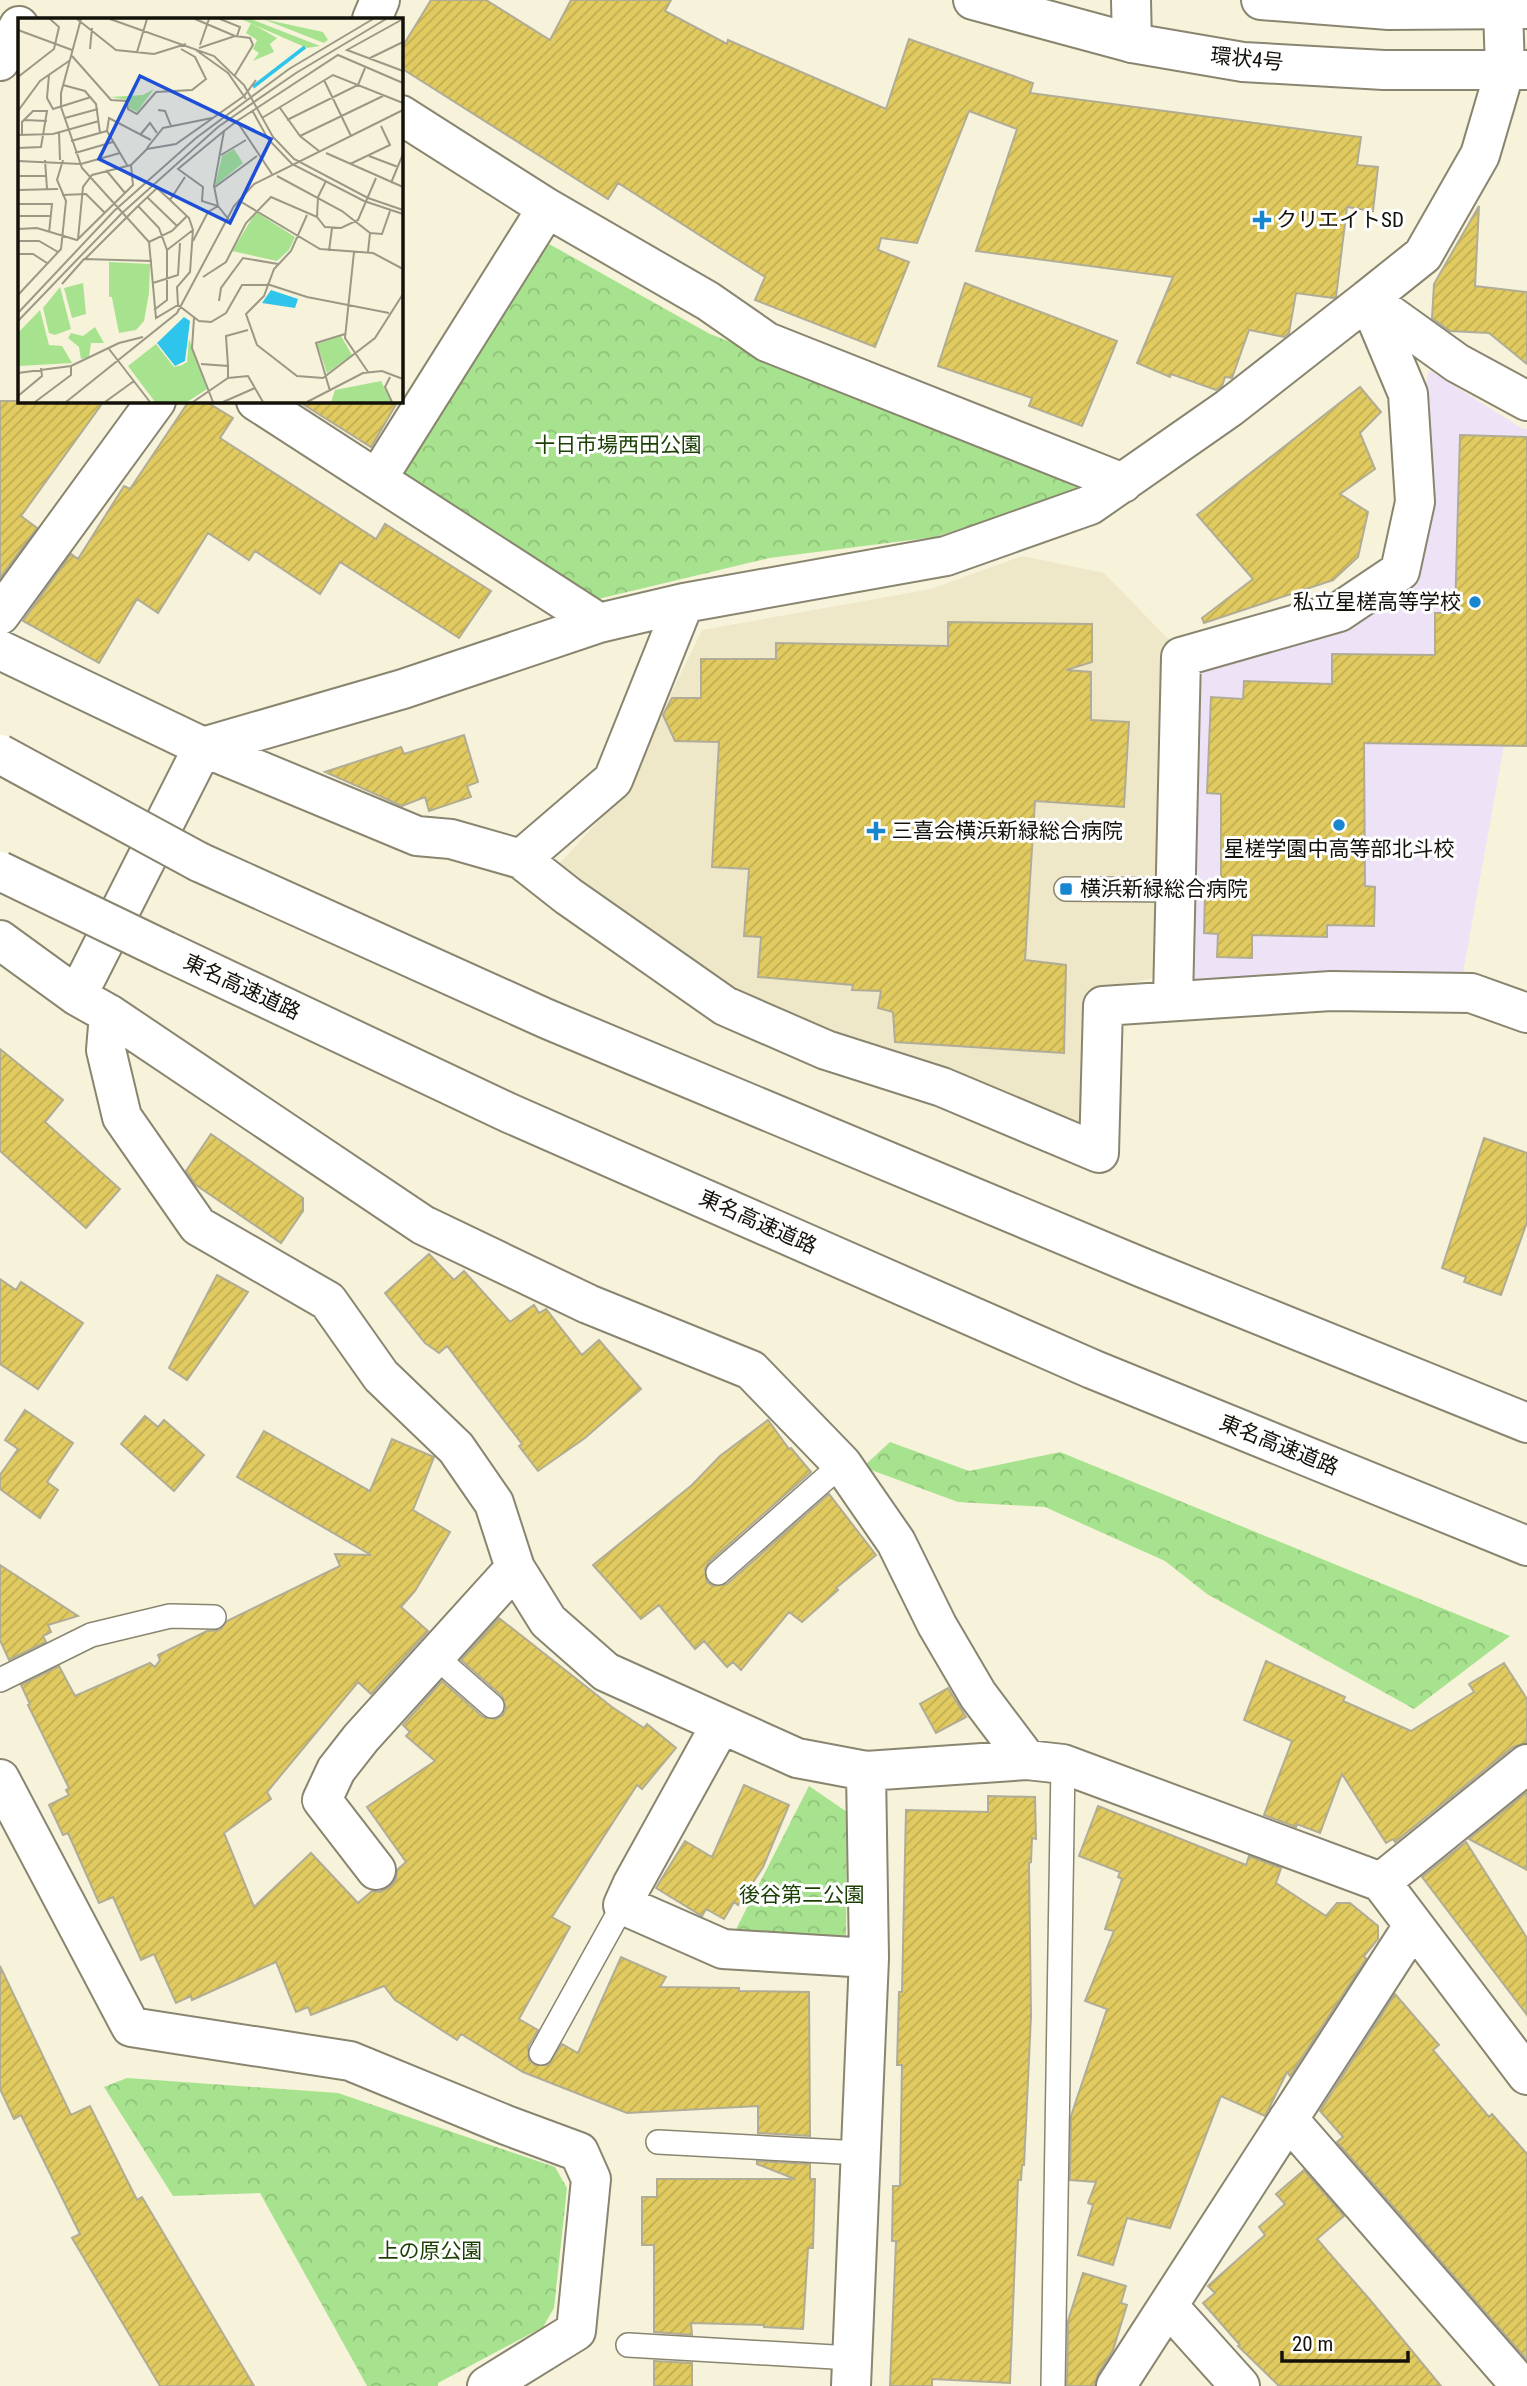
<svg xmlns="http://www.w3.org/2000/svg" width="1527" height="2386" viewBox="0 0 1527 2386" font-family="'Roboto Condensed','Noto Sans JP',sans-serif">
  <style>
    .built { fill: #eee8c8 }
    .education { fill: #eee2f7 }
    .forest { fill: url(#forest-crowns) }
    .building { fill: url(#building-hatch); stroke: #b1ac96; stroke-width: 2 }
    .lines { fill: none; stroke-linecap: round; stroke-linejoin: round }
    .lane-casing { stroke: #89856f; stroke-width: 26 }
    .street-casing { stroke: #89856f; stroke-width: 42 }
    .secondary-casing { stroke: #89856f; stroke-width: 42 }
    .primary-casing { stroke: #89856f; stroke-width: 42 }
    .highway-casing { stroke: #89856f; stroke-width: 42 }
    .lane { stroke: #fff; stroke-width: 23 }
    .street { stroke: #fff; stroke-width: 38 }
    .secondary { stroke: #fff; stroke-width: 38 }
    .primary { stroke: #fff; stroke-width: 38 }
    .highway { stroke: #fff; stroke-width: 38 }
    .highway-bridge-casing { stroke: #89856f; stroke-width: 42; stroke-linecap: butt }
    .highway-bridge { stroke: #fff; stroke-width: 38 }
    .poi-dot { fill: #1885cf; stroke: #fff; stroke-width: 2.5 }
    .labels { text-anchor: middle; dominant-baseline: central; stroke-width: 6; stroke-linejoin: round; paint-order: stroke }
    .street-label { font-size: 21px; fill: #131109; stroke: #fff }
    .poi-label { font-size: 21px; fill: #131109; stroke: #fff; text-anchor: start }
    .park-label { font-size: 21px; fill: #1a3f03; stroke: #fff }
    .inset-river { fill: none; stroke: #2fc4eb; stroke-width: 3.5 }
    .inset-road { fill: none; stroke: #9c9886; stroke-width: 2 }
    .view { fill: #1d4ed8; fill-opacity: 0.15; stroke: #1d4ed8; stroke-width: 3.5 }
    .inset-edge { fill: none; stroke: #131109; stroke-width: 3.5 }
  </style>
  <defs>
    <pattern id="forest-crowns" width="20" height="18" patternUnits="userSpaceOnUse" patternTransform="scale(1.75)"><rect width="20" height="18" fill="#a7e38e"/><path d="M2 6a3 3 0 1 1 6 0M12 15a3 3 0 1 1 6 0" fill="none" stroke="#8fc279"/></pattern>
    <pattern id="building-hatch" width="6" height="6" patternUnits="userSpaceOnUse" patternTransform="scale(1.75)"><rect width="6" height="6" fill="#e1cb60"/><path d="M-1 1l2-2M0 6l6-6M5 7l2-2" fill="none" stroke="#c0ad52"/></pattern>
  </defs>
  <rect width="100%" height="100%" fill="#f7f2da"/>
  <path class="built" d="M 1022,556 L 1104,573 L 1170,641 L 1158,977 L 1091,992 L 1084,1129 L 835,1036 L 736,994 L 599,892 L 555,869 L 622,794 L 702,630 L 931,589 Z"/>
  <path class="education" d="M 1429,370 L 1523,429 L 1527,429 L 1527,659 L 1519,662 L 1461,984 L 1182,984 L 1196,671 L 1376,610 Z"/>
  <path class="forest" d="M 542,240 L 710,334 L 863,393 L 1083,490 L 935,537 L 769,558 L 594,600 L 396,469 Z
    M 890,1442 L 969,1471 L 1060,1452 L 1510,1636 L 1414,1709 L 1207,1594 L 1165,1561 L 1045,1507 L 958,1502 L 863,1467 Z
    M 809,1786 L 847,1812 L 846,1938 L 731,1939 Z
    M 127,2078 L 338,2093 L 555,2167 L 567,2188 L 554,2308 L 543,2327 L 438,2383 L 438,2386 L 367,2386 L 260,2193 L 173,2196 L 104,2087 Z"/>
  <path class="building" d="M 431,0 L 486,0 L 550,40 L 571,0 L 671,0 L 665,11 L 727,44 L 728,40 L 886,109 L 909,39 L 1033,83 L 1030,93 L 1361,137 L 1357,165 L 1378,167 L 1373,211 L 1347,207 L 1336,297 L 1333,298 L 1296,293 L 1289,333 L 1284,337 L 1249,330 L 1232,378 L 1225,377 L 1222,386 L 1216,390 L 1171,374 L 1170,377 L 1137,363 L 1173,277 L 976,251 L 1017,129 L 969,111 L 917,243 L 881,238 L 878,250 L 909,262 L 875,347 L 755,300 L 765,277 L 618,183 L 608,199 L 401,68 L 401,49 Z
    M 1479,206 L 1475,286 L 1527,292 L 1527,364 L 1489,333 L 1450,331 L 1432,318 L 1434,284 Z
    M 965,283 L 1117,341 L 1082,426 L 1029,406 L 1032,398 L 938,366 Z
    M 1360,387 L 1381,412 L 1360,433 L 1375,469 L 1340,494 L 1368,512 L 1358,557 L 1333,580 L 1204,623 L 1202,618 L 1253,579 L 1197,515 Z
    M 0,401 L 104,401 L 21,516 L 37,528 L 0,578 Z
    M 189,401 L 205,401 L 233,418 L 220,438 L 376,539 L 385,524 L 491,591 L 459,638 L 340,562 L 320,594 L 255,551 L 249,560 L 208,533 L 158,613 L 137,599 L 99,663 L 23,621 L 71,554 L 78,559 L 124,486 L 130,489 Z
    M 298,401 L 398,401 L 371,447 Z
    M 1460,435 L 1527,437 L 1527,746 L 1364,743 L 1365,886 L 1375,887 L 1374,926 L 1327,925 L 1327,937 L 1252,935 L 1252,958 L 1217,957 L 1218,934 L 1204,933 L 1205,892 L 1221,885 L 1221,794 L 1207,793 L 1211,697 L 1243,699 L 1244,681 L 1332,684 L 1332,654 L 1435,655 L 1435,613 L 1455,613 Z
    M 948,622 L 1092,624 L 1092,662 L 1066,670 L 1091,672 L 1091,720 L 1129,722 L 1124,807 L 1035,801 L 1025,960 L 1066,965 L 1064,1053 L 895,1042 L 893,1012 L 878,1008 L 881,991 L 852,990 L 853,985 L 758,977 L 761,937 L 744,936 L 749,869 L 712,867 L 719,742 L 675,741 L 663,715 L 672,698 L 701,698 L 701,659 L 776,659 L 776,643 L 948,646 Z
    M 464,735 L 478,782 L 467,786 L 471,797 L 429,811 L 425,797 L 402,806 L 325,772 L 401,747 L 404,754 Z
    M 0,1049 L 63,1100 L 45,1122 L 120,1189 L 86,1228 L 0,1151 Z
    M 211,1134 L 303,1198 L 303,1211 L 281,1243 L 196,1185 L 186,1171 Z
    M 1484,1138 L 1527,1153 L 1527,1222 L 1501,1295 L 1464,1282 L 1466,1277 L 1442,1268 Z
    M 429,1254 L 454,1280 L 464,1271 L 510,1322 L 534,1305 L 539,1313 L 546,1309 L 582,1355 L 599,1340 L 641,1389 L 585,1438 L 538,1471 L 519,1446 L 522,1444 L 447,1346 L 439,1353 L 425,1343 L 385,1293 Z
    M 217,1275 L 248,1292 L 187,1380 L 169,1368 Z
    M 0,1279 L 16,1290 L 21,1282 L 83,1323 L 38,1389 L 0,1364 Z
    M 25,1410 L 73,1443 L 47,1482 L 58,1490 L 40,1518 L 0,1489 L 0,1475 L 18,1449 L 5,1440 Z
    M 145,1416 L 158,1427 L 164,1420 L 204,1455 L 174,1491 L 121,1444 Z
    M 768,1420 L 789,1449 L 791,1448 L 811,1472 L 709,1562 L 705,1569 L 707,1582 L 714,1586 L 727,1584 L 829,1494 L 876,1555 L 836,1588 L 838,1590 L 802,1622 L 789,1612 L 741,1670 L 733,1662 L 727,1667 L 704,1641 L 695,1649 L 659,1605 L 641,1619 L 593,1565 L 692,1485 L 720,1456 Z
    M 264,1431 L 370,1491 L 392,1439 L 434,1457 L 413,1510 L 450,1532 L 415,1591 L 401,1607 L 428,1631 L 371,1694 L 358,1682 L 267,1792 L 271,1799 L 224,1833 L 254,1907 L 311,1853 L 358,1903 L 372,1891 L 380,1892 L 390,1887 L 396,1879 L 397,1870 L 406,1862 L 367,1807 L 435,1761 L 406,1736 L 410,1732 L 403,1725 L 442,1681 L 483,1717 L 496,1719 L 503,1715 L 506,1708 L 502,1696 L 461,1660 L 499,1618 L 612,1707 L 644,1728 L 647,1724 L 676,1748 L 642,1789 L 637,1785 L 552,1917 L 570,1927 L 519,2019 L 538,2030 L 528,2047 L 529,2060 L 535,2065 L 548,2065 L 562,2044 L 578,2053 L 621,1957 L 666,1977 L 660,1987 L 739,1988 L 739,1991 L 809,1992 L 810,2136 L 758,2133 L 758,2106 L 627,2113 L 523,2072 L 461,2034 L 457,2040 L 395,2000 L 384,1986 L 311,2015 L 308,2007 L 296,2012 L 276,1962 L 192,2000 L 191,1996 L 176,2003 L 154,1954 L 141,1960 L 113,1897 L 99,1903 L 68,1833 L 63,1835 L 49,1805 L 69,1795 L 66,1790 L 69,1788 L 28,1705 L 30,1704 L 21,1685 L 59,1666 L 75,1696 L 150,1663 L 155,1667 L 160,1660 L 158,1655 L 207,1631 L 220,1630 L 227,1621 L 340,1566 L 335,1554 L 371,1555 L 237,1477 Z
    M 0,1565 L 78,1616 L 48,1625 L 51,1632 L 43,1636 L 46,1642 L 9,1660 L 0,1640 Z
    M 1266,1661 L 1345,1697 L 1343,1701 L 1411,1731 L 1474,1692 L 1469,1684 L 1504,1663 L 1527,1699 L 1527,1743 L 1513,1747 L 1395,1842 L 1393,1839 L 1386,1843 L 1342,1774 L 1320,1833 L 1297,1824 L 1296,1827 L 1264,1815 L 1292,1741 L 1244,1720 Z
    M 948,1688 L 966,1717 L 936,1733 L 920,1704 Z
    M 744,1785 L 789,1805 L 763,1867 L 738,1905 L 734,1902 L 724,1919 L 706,1909 L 702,1916 L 656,1888 L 685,1841 L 712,1857 Z
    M 1527,1792 L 1527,1870 L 1469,1839 Z
    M 988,1796 L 1035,1797 L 1036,1839 L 1032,1838 L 1031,1862 L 1029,1863 L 1031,2016 L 1024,2165 L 1022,2165 L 1021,2180 L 1018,2180 L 1010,2383 L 932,2379 L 932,2386 L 890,2386 L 896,2241 L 892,2241 L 893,2186 L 900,2186 L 902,2065 L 897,2065 L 899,1992 L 902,1992 L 906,1810 L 988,1812 Z
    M 1098,1806 L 1246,1865 L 1249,1856 L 1281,1868 L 1276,1883 L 1326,1916 L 1337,1903 L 1350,1903 L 1378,1926 L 1378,1939 L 1364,1956 L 1366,1959 L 1290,2076 L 1287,2072 L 1265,2116 L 1221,2096 L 1170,2228 L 1127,2218 L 1113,2265 L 1078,2255 L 1093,2205 L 1088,2203 L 1096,2182 L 1070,2180 L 1071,2116 L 1107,2009 L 1085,2001 L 1114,1931 L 1105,1929 L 1122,1879 L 1118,1877 L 1120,1872 L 1079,1856 Z
    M 1466,1842 L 1527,1938 L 1527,2015 L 1422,1877 Z
    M 0,1966 L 71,2115 L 90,2106 L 137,2200 L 142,2197 L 254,2386 L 160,2386 L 72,2238 L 80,2234 L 21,2115 L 14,2119 L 0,2089 Z
    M 1395,1994 L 1439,2045 L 1433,2050 L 1489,2117 L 1492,2114 L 1527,2154 L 1527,2360 L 1337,2142 L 1343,2137 L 1320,2111 Z
    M 757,2161 L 810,2164 L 810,2179 L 815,2179 L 813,2248 L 808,2248 L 803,2329 L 764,2327 L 764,2325 L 691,2323 L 692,2335 L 654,2332 L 654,2245 L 642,2245 L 642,2197 L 657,2197 L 657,2179 L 795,2179 L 757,2164 Z
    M 1304,2170 L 1344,2216 L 1317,2239 L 1371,2301 L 1441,2386 L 1279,2386 L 1238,2346 L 1240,2345 L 1203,2303 L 1215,2293 L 1208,2286 L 1265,2235 L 1259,2227 L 1285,2204 L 1276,2194 Z
    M 1083,2273 L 1126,2286 L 1121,2303 L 1127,2305 L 1113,2350 L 1098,2374 L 1094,2386 L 1067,2386 L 1068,2321 Z
    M 654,2361 L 692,2363 L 692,2386 L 654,2386 Z"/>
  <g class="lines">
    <defs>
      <path id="lane" d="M 1066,889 L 1176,890
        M 718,1573 L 842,1464
        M 435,1656 L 492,1706
        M 0,1680 L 91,1635 L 170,1616 L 214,1617
        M 541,2053 L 623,1905
        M 658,2142 L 860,2153
        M 628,2345 L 851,2358
        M 1053,2386 L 1063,1764"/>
      <path id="street" d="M 1131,0 L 1132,43
        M 372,19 L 380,0
        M 401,115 L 547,208 L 708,301 L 767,342 L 1123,483
        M 256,401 L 599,623
        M 377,479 L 547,208
        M 0,615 L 156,401
        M 0,650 L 203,747 L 403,689 L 599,623 L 684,603 L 946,556 L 1090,505 L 1229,408 L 1368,299 L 1457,363 L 1527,401
        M 521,859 L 613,780 L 684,603
        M 0,940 L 77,996 L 109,1014 L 423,1225 L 588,1304 L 751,1370 L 842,1464 L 896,1542 L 937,1625 L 978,1695 L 1027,1760 L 1063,1764 L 1381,1882 L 1527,2075
        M 77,996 L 203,747 L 417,836 L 451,839 L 521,859 L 568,896 L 725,1006 L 826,1050 L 942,1087 L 1099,1153 L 1103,1006 L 1331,991 L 1471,993 L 1527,1013
        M 1173,1000 L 1181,657 L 1339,612 L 1400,571 L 1415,502 L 1408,394 L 1368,299 L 1423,255 L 1480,155 L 1505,70 L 1503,9
        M 109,1014 L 106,1050 L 122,1117 L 198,1226 L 328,1301 L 381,1376 L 456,1448 L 494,1503 L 515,1568 L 548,1621 L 606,1672 L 797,1758 L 866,1771 L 1027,1760
        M 720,1726 L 632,1885 L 623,1905 L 723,1949 L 869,1958
        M 0,1779 L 131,2027 L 350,2061 L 506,2125 L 579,2152 L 591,2179 L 576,2331 L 487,2386
        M 376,1870 L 322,1800 L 336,1770 L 361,1738 L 515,1568
        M 1381,1882 L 1527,1764
        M 1288,2119 L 1521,2386
        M 1169,2307 L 1240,2386
        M 851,2386 L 869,1958 L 866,1771
        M 1116,2386 L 1413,1926"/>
      <path id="secondary" d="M 0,61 L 19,26"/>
      <path id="primary" d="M 973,0 L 1132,43 L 1243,62 L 1384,70 L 1527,70
        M 1261,0 L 1389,10 L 1527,9"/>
      <path id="highway" d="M 199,862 L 547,1019 L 1143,1268 L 1527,1423
        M 166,951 L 509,1113 L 1092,1369 L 1527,1546"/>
    </defs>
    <use href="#lane" class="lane-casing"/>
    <use href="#street" class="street-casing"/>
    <use href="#secondary" class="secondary-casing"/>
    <use href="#primary" class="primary-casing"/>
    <use href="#highway" class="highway-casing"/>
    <use href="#lane" class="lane"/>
    <use href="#street" class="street"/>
    <use href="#secondary" class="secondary"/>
    <use href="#primary" class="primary"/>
    <use href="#highway" class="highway"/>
    <defs>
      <path id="highway-bridge" d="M 0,754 L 199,862
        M 0,871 L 166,951"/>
    </defs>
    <use href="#highway-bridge" class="highway-bridge-casing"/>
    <use href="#highway-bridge" class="highway-bridge"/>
  </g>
  <g class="poi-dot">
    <path d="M1258.5 209.5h7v7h7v7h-7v7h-7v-7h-7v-7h7z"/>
    <circle cx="1475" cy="602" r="7"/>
    <circle cx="1339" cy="825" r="7"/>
    <path d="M872.5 820.5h7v7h7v7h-7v7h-7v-7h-7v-7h7z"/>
    <rect x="1059" y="882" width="14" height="14" rx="3.5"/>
  </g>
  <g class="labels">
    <g class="street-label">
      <text transform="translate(1247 59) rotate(6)">環状4号</text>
      <text transform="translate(242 987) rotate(25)">東名高速道路</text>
      <text transform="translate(758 1222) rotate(24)">東名高速道路</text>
      <text transform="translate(1279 1445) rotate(22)">東名高速道路</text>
    </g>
    <g class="poi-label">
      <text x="1276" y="220">クリエイトSD</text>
      <text x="1461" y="602" text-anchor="end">私立星槎高等学校</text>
      <text x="892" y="831">三喜会横浜新緑総合病院</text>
      <text x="1339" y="849" text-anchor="middle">星槎学園中高等部北斗校</text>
      <text x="1080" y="889">横浜新緑総合病院</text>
    </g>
    <g class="park-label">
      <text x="618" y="445">十日市場西田公園</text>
      <text x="802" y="1895">後谷第二公園</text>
      <text x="430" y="2251">上の原公園</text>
    </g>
  </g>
  <g transform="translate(18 18)">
    <rect width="385" height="385" fill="#f7f2da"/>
    <path d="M 223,1 L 233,1 L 302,28 L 289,30 ZM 245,1 L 305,14 L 310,22 L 306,25 ZM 42,269 L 53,311 L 37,317 L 31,315 L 25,290 Z" fill="#a7e38e"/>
    <path d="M 233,5 L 259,20 L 252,26 L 256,34 L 235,43 L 241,35 L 235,31 L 239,22 L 228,15 ZM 136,71 L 119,94 L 111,90 L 110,82 L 92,79 L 125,77 ZM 216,131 L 225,145 L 197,168 L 204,138 ZM 238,194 L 277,219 L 271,232 L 259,243 L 214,233 ZM 91,244 L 132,246 L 131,275 L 91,279 ZM 65,265 L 68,296 L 54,300 L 46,270 ZM 22,292 L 31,327 L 44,328 L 54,345 L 1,348 L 0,315 ZM 77,309 L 86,325 L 73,325 L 71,339 L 63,341 L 61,329 L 50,320 L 53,315 L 65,318 ZM 323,318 L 334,337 L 309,355 L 299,326 ZM 171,321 L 189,371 L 169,384 L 137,384 L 110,348 L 138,326 L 156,349 L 164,347 L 169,344 ZM 363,363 L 373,384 L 313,384 L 317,372 Z" fill="#a7e38e"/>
    <path d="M 93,275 L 131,275 L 126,303 L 118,312 L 101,315 Z" fill="#a7e38e"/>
    <path d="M 253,272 L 280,281 L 277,290 L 244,285 ZM 166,299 L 172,303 L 167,343 L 157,348 L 139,325 Z" fill="#2fc4eb"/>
    <path class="inset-river" d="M 235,69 L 287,29"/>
    <path class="inset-road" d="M 59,1 L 98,32 L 136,36 L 168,26M 63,1 L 43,75 L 43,89 L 64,150 L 131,224 L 138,300 L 160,287 L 181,303 L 193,304 L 208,295 L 224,267 L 251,267M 92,1 L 196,38 L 226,67 L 255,119 L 276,141 L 350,180 L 385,192M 177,1 L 217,18M 202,1 L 222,9 L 219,18M 385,1 L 329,32 L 385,53M 0,12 L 54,32M 182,27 L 191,1M 181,30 L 217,18 L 232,20 L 235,27 L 217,57M 72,31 L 74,10M 178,32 L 210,55 L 228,81M 119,34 L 129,1M 54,38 L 93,82 L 109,83 L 110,91 L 119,96 L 138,74 L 174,72 L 188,61 L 177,39 L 163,31M 352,40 L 385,24M 31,57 L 29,80 L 35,91 L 73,79M 0,59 L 36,31 L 41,9 L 32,1M 306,62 L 333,118M 45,67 L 67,73 L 78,86 L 82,115M 262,90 L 282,118 L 301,133M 140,92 L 147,93 L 153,108M 234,92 L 250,121 L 274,146 L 346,183 L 385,196M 0,93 L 22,63 L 51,43M 47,100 L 80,91M 244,100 L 315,57 L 385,85M 6,102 L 29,103M 218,102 L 254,156M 269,102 L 340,67 L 347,50M 89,113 L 91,100 L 133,122M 206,113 L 160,151 L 185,169 L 184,183 L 200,188 L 212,203M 41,114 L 42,142M 0,117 L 35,116 L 81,103M 122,117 L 132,105 L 139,115M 282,118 L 365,78M 53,123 L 89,113 L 109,147M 0,130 L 23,129 L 29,93 L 15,93 L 4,104 L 4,117M 129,130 L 145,110 L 194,100M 57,135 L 95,124M 308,135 L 385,169M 203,137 L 228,122M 351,138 L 380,149M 27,142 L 29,171M 0,143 L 63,146 L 102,135M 332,146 L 372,127 L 363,108M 88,152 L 107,175M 0,158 L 28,158M 259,158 L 324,193 L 352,215 L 350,234M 373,165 L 385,136M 197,169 L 239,138M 0,172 L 40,171M 44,177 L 68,176 L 86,194M 129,179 L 159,208M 220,182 L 302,231 L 355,235 L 385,251M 0,186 L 34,186 L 31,215M 289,197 L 273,233 L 256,251 L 246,278 L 228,296 L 239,327 L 279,358 L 305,360 L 357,320 L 385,276M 0,198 L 32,198M 299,199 L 307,209 L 323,210 L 340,202 L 358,160M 0,211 L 19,210 L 59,222 L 115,167 L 113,147M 352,215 L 364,216 L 372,193M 60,221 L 65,169 L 74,157 L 113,147 L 129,131 L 158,126 L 226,78 L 238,62M 0,223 L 21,223 L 40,234M 175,223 L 190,194 L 200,188 L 196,168 L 206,113 L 219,103 L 320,37 L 385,65M 131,224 L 154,213 L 169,198M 149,232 L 175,212 L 171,200 L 152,182M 311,233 L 314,210M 336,234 L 327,320 L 350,354M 0,236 L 15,236 L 29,245M 67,241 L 120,188M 185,259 L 208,244 L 228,205 L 253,179 L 299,199 L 300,179 L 308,163M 135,265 L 160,257 L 162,225M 44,266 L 66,241 L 134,243M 249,266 L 289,279 L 371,295M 0,277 L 43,231 L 48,183 L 39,162 L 45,142M 201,283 L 203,270 L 225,240 L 260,246M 160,287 L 159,269 L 172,254 L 175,212M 136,292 L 149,282 L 149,232 L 141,210 L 120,188 L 139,170 L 152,182 L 167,159M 0,295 L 96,193 L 178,120 L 271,51 L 355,1M 176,300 L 174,330 L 195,384M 0,303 L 103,196 L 200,109 L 278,55 L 368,1M 91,331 L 132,384M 183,346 L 210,348 L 210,360M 210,348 L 208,318 L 230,312M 0,355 L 53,348 L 101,325 L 125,319M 372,359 L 367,369 L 374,384M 312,373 L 298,325 L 327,316M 0,378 L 24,358 L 23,350M 17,384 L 53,357 L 53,348M 48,384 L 159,295 L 216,188 L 236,166 L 385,92M 87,384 L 116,363M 175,384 L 210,360 L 230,358 L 245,384M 205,384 L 237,370M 289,384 L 345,355 L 364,353 L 385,361"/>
    <path class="view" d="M 122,58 L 253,121 L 212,205 L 81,141 Z"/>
    <rect width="385" height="385" class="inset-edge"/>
  </g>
  <path d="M1282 2351v10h126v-10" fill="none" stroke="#131109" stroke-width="3.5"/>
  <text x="1292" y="2351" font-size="21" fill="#131109" stroke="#ffffff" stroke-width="5" paint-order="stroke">20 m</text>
</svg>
